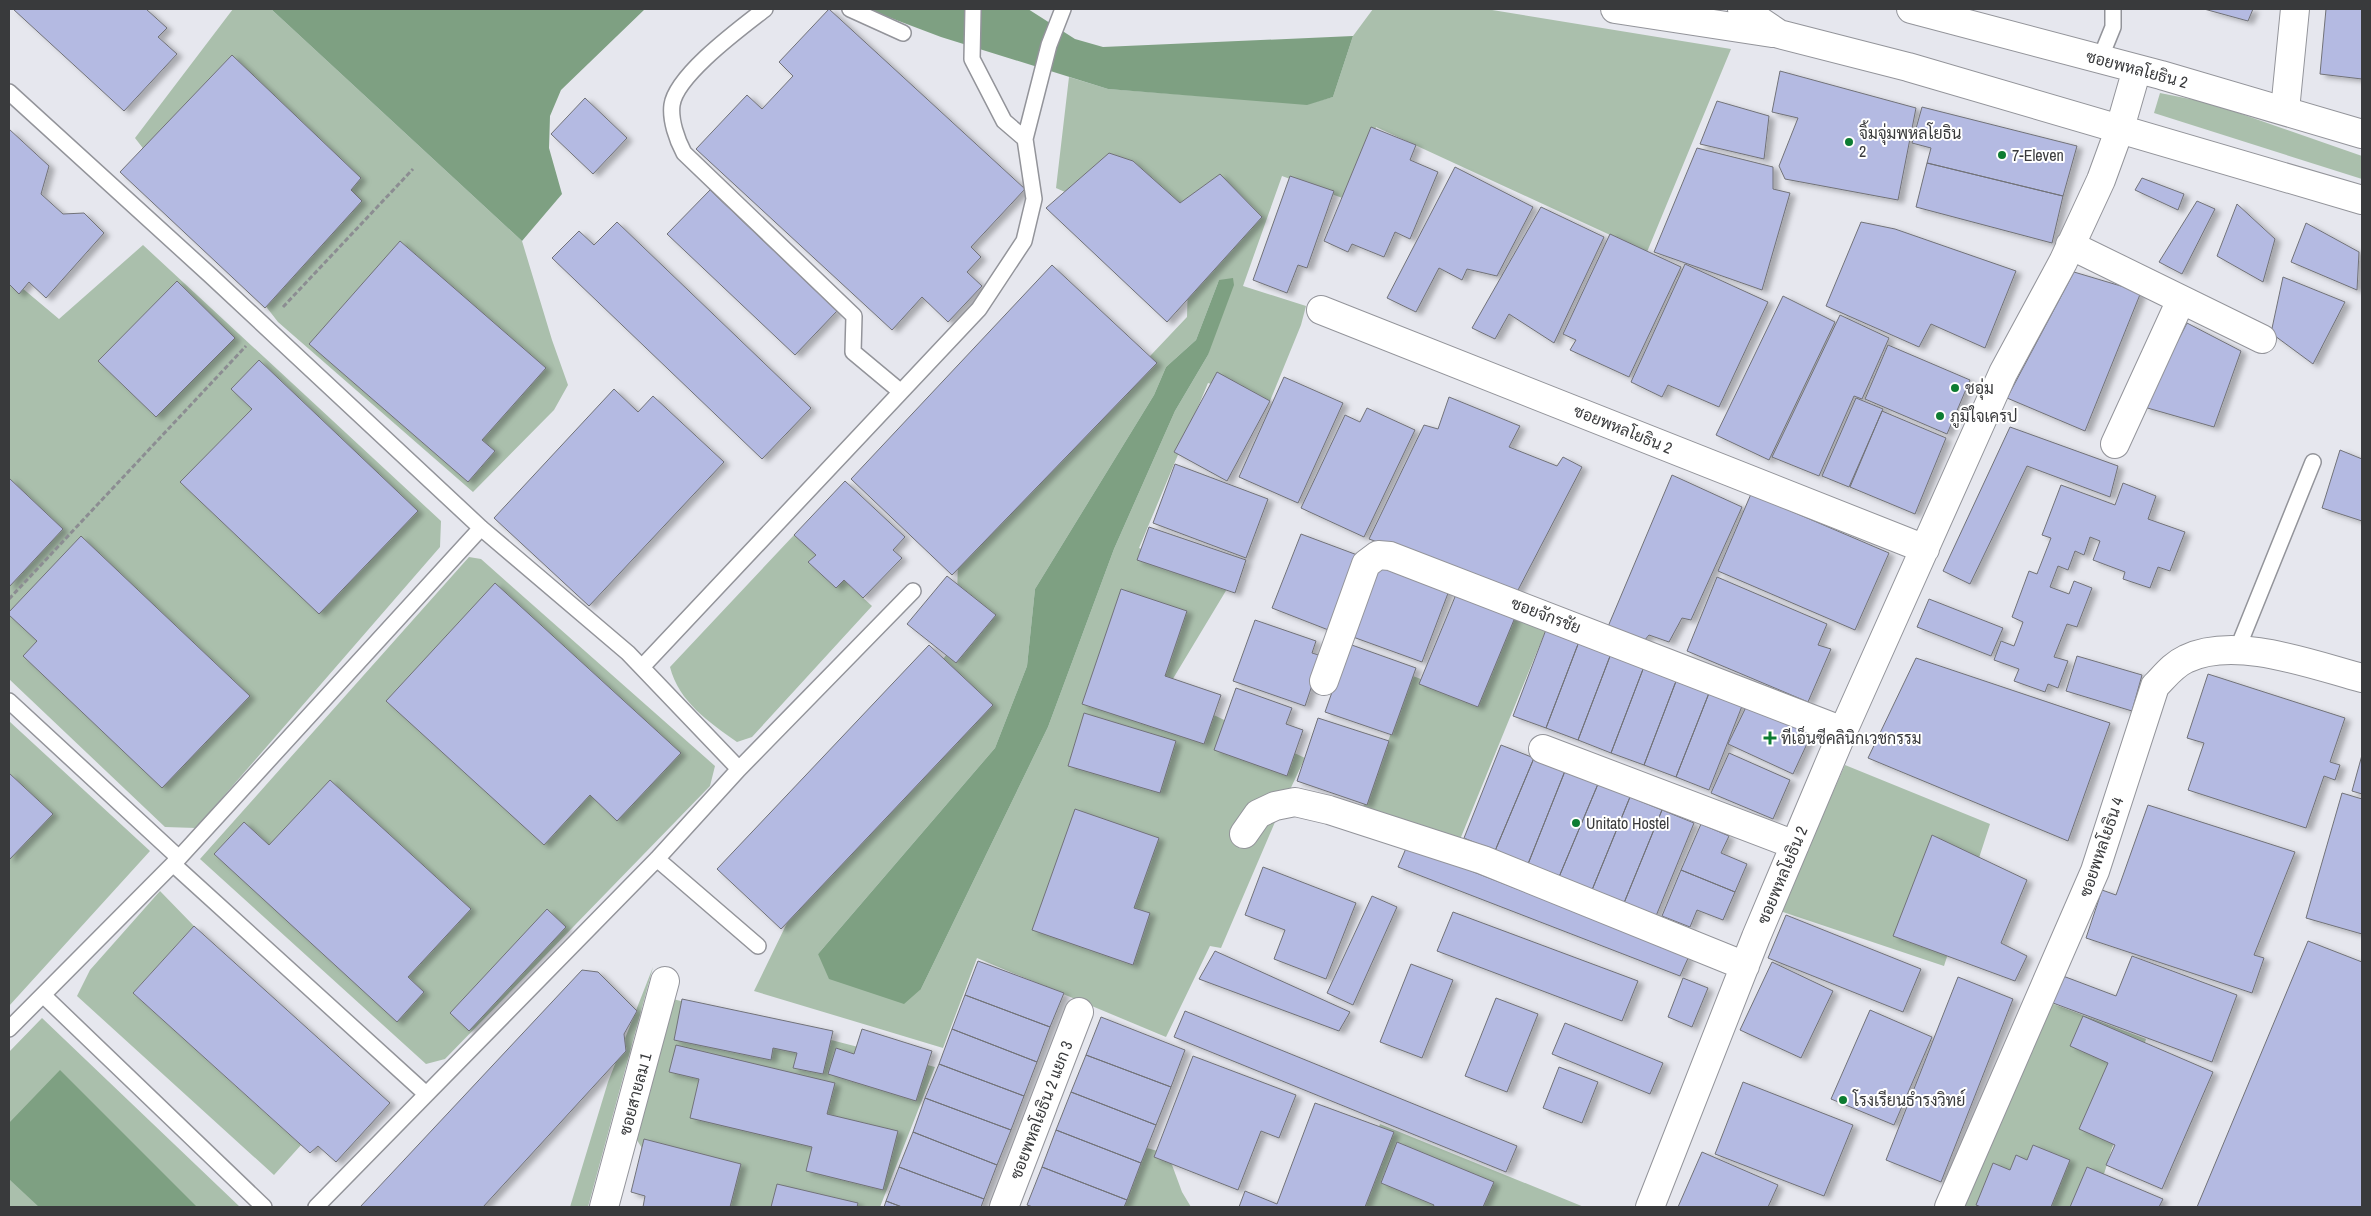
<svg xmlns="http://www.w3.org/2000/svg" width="2371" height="1216" viewBox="0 0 2371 1216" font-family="'Archivo Narrow',Sarabun,sans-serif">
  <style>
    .green { fill: #aabfac; fill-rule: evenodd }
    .water { fill: #7ea082 }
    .building { fill: #b4bae2; stroke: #717278; filter: url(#shadow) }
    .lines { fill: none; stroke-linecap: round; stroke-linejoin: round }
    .lane-casing { stroke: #93949a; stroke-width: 18 }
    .street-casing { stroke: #93949a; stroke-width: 30 }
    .secondary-casing { stroke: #93949a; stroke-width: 30 }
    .path { stroke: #8c8d92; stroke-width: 3; stroke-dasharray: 5 2.5; stroke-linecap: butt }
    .lane { stroke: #fff; stroke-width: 15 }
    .street { stroke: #fff; stroke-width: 28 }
    .secondary { stroke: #fff; stroke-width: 28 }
    .poi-dot { fill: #0d7c32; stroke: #fff; stroke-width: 2 }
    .labels { text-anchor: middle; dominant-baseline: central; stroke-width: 4; stroke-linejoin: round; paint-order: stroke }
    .street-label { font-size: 16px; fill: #393a3c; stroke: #fff }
    .poi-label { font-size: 16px; fill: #393a3c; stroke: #fff; text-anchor: start }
  </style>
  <defs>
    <filter id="shadow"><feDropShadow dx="5.5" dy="3" stdDeviation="2.5" flood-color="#0004"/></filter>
  </defs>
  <rect width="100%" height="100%" fill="#e6e7ee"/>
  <path class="green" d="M 233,9 L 271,9 L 522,241 L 552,340 L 568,385 L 554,410 L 473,492 L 278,322 L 135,138 Z
    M 1373,9 L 1486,9 L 1731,49 L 1647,252 L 1376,127 L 1348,200 L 1282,176 L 1243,286 L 1306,306 L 1301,325 L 1270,401 L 1208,383 L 1139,548 L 1230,584 L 1165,692 L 1305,758 L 1278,815 L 1221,948 L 1210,946 L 1166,1037 L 977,958 L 943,1048 L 754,991 L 839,816 L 956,640 L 958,559 L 1187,317 L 1189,247 L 1056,188 L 1069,77 L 1108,89 L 1307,104 L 1333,97 L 1353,36 ZM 1219,280 L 1208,355 L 1175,411 L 1114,549 L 1048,727 L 921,989 L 818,954 L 995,748 L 1027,666 L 1035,589 L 1154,395 L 1166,367 L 1196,340 Z
    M 2160,93 L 2210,103 L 2362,156 L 2362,179 L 2154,113 Z
    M 143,245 L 441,521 L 440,547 L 196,828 L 165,827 L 9,679 L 9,277 L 59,319 Z
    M 794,535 L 872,606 L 752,737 L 737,742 C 709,722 679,702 670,667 Z
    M 469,557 L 481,559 L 715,766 L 710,786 L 445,1059 L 426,1064 L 200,859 Z
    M 1507,612 L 1547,627 L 1459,842 L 1362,809 L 1413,676 L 1477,701 Z
    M 9,721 L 150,851 L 9,1006 Z
    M 1845,765 L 1990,824 L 1944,966 L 1780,911 Z
    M 160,891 L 194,926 L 133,993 L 301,1145 L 274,1175 L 77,996 L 90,970 Z
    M 653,967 L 588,1207 L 570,1207 L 608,1082 Z
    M 673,999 L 935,1067 L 880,1207 L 679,1207 L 635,1137 Z
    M 2051,1003 L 2146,1039 L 2104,1174 L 2076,1207 L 1969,1207 L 1962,1205 Z
    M 42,1018 L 240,1207 L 9,1207 L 9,1052 Z
    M 1380,1124 L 1584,1207 L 1351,1207 Z
    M 1133,1144 L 1168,1154 L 1182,1192 L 1191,1207 L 1108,1207 Z"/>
  <path class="water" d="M 271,9 L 645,9 L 561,90 L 550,116 L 549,148 L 562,194 L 522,241 Z
    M 867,9 L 1028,9 L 1075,39 L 1103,47 L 1353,36 L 1333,97 L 1307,105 L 1108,89 L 941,37 Z
    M 1233,278 L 1234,285 L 1208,355 L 1175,411 L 1114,549 L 1048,727 L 921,989 L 904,1004 L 829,979 L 818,954 L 995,748 L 1027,666 L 1035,589 L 1154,395 L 1166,367 L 1196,340 L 1219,280 Z
    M 60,1070 L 197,1207 L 39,1207 L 9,1179 L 9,1123 Z"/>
  <path class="building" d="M 13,9 L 146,9 L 167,28 L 158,37 L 177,54 L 124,111 Z
    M 829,9 L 1025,189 L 971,247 L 981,257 L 967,272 L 982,286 L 948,322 L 922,297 L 892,330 L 696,149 L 747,95 L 762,109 L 793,76 L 779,62 Z
    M 2204,9 L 2253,9 L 2248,21 Z
    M 2326,9 L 2362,9 L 2362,79 L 2320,74 Z
    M 232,55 L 361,178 L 351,190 L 362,201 L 265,308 L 120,172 Z
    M 1780,71 L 1916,108 L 1898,200 L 1785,179 L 1779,166 L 1798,118 L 1772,112 Z
    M 585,98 L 627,138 L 593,174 L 551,134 Z
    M 1717,101 L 1769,116 L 1764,159 L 1700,144 Z
    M 1922,107 L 2077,146 L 2063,196 L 1927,163 L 1931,148 L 1912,143 Z
    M 1371,127 L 1416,145 L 1410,160 L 1438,172 L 1410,239 L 1395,232 L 1384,257 L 1352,244 L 1348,252 L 1324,241 Z
    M 9,129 L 49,166 L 41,194 L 63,214 L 84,213 L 104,233 L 46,298 L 29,282 L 19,294 L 9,284 Z
    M 1697,148 L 1773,167 L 1773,189 L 1790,193 L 1762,290 L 1654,252 Z
    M 1109,153 L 1133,161 L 1180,203 L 1220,174 L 1262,217 L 1167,322 L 1046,208 Z
    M 1927,163 L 2063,196 L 2052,243 L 1916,207 Z
    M 1455,167 L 1533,207 L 1497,276 L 1467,269 L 1462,280 L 1439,268 L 1416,312 L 1387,298 Z
    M 1290,176 L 1334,191 L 1307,268 L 1298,265 L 1287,293 L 1253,280 Z
    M 2142,178 L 2184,194 L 2178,210 L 2135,190 Z
    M 710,190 L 837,311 L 795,355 L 667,234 Z
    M 2197,201 L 2215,209 L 2182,274 L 2159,262 Z
    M 2237,204 L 2275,239 L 2263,282 L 2217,256 Z
    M 1541,207 L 1604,237 L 1554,343 L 1509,314 L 1495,339 L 1472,328 Z
    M 617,222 L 811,408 L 762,459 L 552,258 L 579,231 L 594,245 Z
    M 1861,222 L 1895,229 L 2016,271 L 1985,348 L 1931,324 L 1919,347 L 1826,306 Z
    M 2306,223 L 2359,252 L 2357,290 L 2291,262 Z
    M 1610,234 L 1681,267 L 1629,377 L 1570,350 L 1576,340 L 1563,334 Z
    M 400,241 L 546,368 L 482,440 L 495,451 L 468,482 L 309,344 Z
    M 1685,264 L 1768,302 L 1719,407 L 1668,385 L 1662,397 L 1631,382 Z
    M 1052,265 L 1157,363 L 952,575 L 851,479 Z
    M 2074,272 L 2141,292 L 2085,431 L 2007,398 Z
    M 2283,277 L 2345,302 L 2313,364 L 2271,333 Z
    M 177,281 L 235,338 L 156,417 L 98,361 Z
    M 1783,296 L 1835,322 L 1769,460 L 1716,435 Z
    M 1840,315 L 1889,338 L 1862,399 L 1854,396 L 1819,476 L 1772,457 Z
    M 2187,323 L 2241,351 L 2214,427 L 2144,407 Z
    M 1888,345 L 1970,380 L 1947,434 L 1865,399 Z
    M 259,360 L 418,511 L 319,614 L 180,482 L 252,409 L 231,389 Z
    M 1217,372 L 1270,401 L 1227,481 L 1174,452 Z
    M 1284,377 L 1343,403 L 1298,503 L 1239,477 Z
    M 614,389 L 638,412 L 653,396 L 724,462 L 589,606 L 494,518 Z
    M 1449,397 L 1520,426 L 1509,447 L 1557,466 L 1563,457 L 1582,467 L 1517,592 L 1369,539 L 1424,425 L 1438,429 Z
    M 1856,398 L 1883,409 L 1849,487 L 1822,476 Z
    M 1367,408 L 1415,430 L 1364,537 L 1301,508 L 1345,415 L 1360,422 Z
    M 1882,411 L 1946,438 L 1915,514 L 1850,487 Z
    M 2010,427 L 2118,466 L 2110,497 L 2027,466 L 1970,584 L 1943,571 Z
    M 2340,450 L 2362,459 L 2362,521 L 2322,508 Z
    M 1175,464 L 1268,499 L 1246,558 L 1153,523 Z
    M 1672,475 L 1742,507 L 1691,620 L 1682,618 L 1669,642 L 1649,635 L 1644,641 L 1607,629 Z
    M 9,478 L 63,529 L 9,587 Z
    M 845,481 L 905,537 L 893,550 L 902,558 L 863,598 L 844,580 L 836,588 L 808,562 L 816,555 L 794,535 Z
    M 2123,483 L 2156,496 L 2148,519 L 2185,532 L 2170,571 L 2158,567 L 2150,588 L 2123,579 L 2125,572 L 2093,560 L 2100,541 L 2090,537 L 2084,555 L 2075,551 L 2068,570 L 2058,566 L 2050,587 L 2069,594 L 2074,581 L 2092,588 L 2077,627 L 2067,624 L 2054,657 L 2068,661 L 2058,688 L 2048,684 L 2045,692 L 2014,681 L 2019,669 L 1994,660 L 2001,641 L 2014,646 L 2023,622 L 2012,617 L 2029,571 L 2037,574 L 2051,538 L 2042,535 L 2061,485 L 2115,505 Z
    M 1751,494 L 1889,553 L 1855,630 L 1718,571 Z
    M 1149,527 L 1246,560 L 1235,593 L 1137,560 Z
    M 1301,534 L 1360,556 L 1331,631 L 1272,608 Z
    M 81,536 L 250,696 L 162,788 L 23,656 L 37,641 L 9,615 L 9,612 Z
    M 1381,563 L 1450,588 L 1422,662 L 1353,637 Z
    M 947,576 L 996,615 L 956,663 L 907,624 Z
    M 1717,577 L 1827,624 L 1818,645 L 1831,649 L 1808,702 L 1687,651 Z
    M 495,583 L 681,753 L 617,821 L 590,795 L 544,845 L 386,701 Z
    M 1121,589 L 1187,611 L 1165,676 L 1221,695 L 1204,744 L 1082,704 Z
    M 1457,592 L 1516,615 L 1478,707 L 1419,684 Z
    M 1929,599 L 2003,628 L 1991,656 L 1917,627 Z
    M 1255,620 L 1316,641 L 1312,653 L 1322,656 L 1305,706 L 1233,681 Z
    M 1547,627 L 1580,639 L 1546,728 L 1513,716 Z
    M 1580,639 L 1612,651 L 1578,740 L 1546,728 Z
    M 1349,644 L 1416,668 L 1392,735 L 1325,712 Z
    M 929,645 L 993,705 L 781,929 L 717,869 Z
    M 1612,651 L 1645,664 L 1611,753 L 1578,740 Z
    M 2077,656 L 2142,675 L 2132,711 L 2066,691 Z
    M 1916,658 L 2110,723 L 2068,841 L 1868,758 Z
    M 1645,664 L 1678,676 L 1644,765 L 1611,753 Z
    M 2208,674 L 2345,718 L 2330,762 L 2340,765 L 2335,780 L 2324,776 L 2306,828 L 2188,790 L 2204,743 L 2187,738 Z
    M 1678,676 L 1711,688 L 1676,777 L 1644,765 Z
    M 1236,688 L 1292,708 L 1286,724 L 1303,730 L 1287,776 L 1214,750 Z
    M 1711,688 L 1744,701 L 1709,790 L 1676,777 Z
    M 1748,703 L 1812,733 L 1793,774 L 1728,744 Z
    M 1084,713 L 1176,741 L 1160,793 L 1068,766 Z
    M 1318,718 L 1389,741 L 1367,805 L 1297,781 Z
    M 1501,745 L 1534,758 L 1495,851 L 1464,838 Z
    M 1729,753 L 1790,780 L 1773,819 L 1711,793 Z
    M 2362,755 L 2362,794 L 2352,791 Z
    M 1534,758 L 1565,771 L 1528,864 L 1495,851 Z
    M 1565,771 L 1598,784 L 1559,877 L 1528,864 Z
    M 9,773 L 53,814 L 9,860 Z
    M 330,780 L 471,909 L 408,977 L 424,992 L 397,1022 L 214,854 L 244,822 L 269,845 Z
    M 1598,784 L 1630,797 L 1592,890 L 1559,877 Z
    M 2342,793 L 2362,799 L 2362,934 L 2306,918 Z
    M 1630,797 L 1662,810 L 1624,903 L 1592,890 Z
    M 2148,805 L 2295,852 L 2254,955 L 2264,958 L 2252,993 L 2086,938 L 2102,890 L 2116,895 Z
    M 1075,809 L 1159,838 L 1134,908 L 1150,913 L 1133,965 L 1032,930 Z
    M 1662,810 L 1694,823 L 1656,916 L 1624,903 Z
    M 1701,824 L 1729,836 L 1721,853 L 1747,864 L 1735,892 L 1681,870 Z
    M 1932,835 L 2027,880 L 2001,943 L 2027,956 L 2015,981 L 1893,936 Z
    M 1407,846 L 1689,956 L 1680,976 L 1398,867 Z
    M 1263,867 L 1356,903 L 1326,979 L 1274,959 L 1285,930 L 1245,915 Z
    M 1681,870 L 1735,892 L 1723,920 L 1697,910 L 1690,927 L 1662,916 Z
    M 1372,896 L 1397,907 L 1353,1005 L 1327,993 Z
    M 547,909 L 566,927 L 469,1031 L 450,1013 Z
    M 1453,912 L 1638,981 L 1622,1021 L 1437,951 Z
    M 1786,915 L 1921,969 L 1903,1012 L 1768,958 Z
    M 194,926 L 390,1103 L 336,1162 L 318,1146 L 310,1153 L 133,993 Z
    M 2308,941 L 2362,962 L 2362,1207 L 2197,1207 Z
    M 1215,951 L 1350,1012 L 1339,1031 L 1199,979 Z
    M 2132,956 L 2237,995 L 2212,1062 L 2053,1003 L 2063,976 L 2116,996 Z
    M 978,961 L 1064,993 L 1050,1027 L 965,995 Z
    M 1772,962 L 1833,991 L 1801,1058 L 1740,1030 Z
    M 1411,964 L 1453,980 L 1422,1058 L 1380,1042 Z
    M 582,970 L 598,972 L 637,1011 L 624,1034 L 626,1051 L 483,1207 L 360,1207 Z
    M 1958,977 L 2013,999 L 1941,1182 L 1886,1160 Z
    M 1683,978 L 1708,988 L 1692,1027 L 1668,1017 Z
    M 965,995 L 1050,1027 L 1037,1062 L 952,1029 Z
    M 1496,998 L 1538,1014 L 1507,1092 L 1465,1076 Z
    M 682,999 L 833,1031 L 823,1074 L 793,1068 L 797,1053 L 773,1048 L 771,1060 L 674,1040 Z
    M 1870,1010 L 1932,1037 L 1894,1125 L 1831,1099 Z
    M 1185,1011 L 1517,1146 L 1506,1172 L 1174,1037 Z
    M 2083,1016 L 2213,1072 L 2162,1189 L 2106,1165 L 2115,1145 L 2079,1129 L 2108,1063 L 2070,1046 Z
    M 1101,1017 L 1185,1050 L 1171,1087 L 1086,1055 Z
    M 1565,1023 L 1663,1063 L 1650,1094 L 1552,1054 Z
    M 862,1029 L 932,1051 L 916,1101 L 828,1074 L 836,1048 L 854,1054 Z
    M 952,1029 L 1037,1062 L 1024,1096 L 939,1064 Z
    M 676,1045 L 835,1083 L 827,1114 L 898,1131 L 883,1190 L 806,1171 L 812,1147 L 690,1118 L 699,1079 L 669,1072 Z
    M 1086,1055 L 1171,1087 L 1156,1125 L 1071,1092 Z
    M 1193,1056 L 1296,1095 L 1279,1138 L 1261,1131 L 1238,1190 L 1154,1157 Z
    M 939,1064 L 1024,1096 L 1011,1130 L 925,1098 Z
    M 1559,1067 L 1598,1082 L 1582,1123 L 1543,1108 Z
    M 1743,1082 L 1853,1125 L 1824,1196 L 1715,1154 Z
    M 1071,1092 L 1156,1125 L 1141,1163 L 1056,1130 Z
    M 925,1098 L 1011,1130 L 997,1165 L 913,1132 Z
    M 1315,1103 L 1394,1132 L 1365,1207 L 1239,1207 L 1245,1191 L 1277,1204 Z
    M 1056,1130 L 1141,1163 L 1127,1200 L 1042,1167 Z
    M 913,1132 L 997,1165 L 984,1199 L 899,1167 Z
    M 644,1139 L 741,1164 L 730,1207 L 643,1207 L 645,1196 L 631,1192 Z
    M 1397,1142 L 1494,1182 L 1483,1207 L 1433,1207 L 1434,1205 L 1381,1183 Z
    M 2033,1145 L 2070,1160 L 2051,1207 L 1981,1207 L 1976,1205 L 1993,1163 L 2010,1170 L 2016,1155 L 2027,1160 Z
    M 1702,1152 L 1778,1185 L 1768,1207 L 1678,1207 Z
    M 899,1167 L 984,1199 L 981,1207 L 902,1207 L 886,1201 Z
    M 1042,1167 L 1127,1200 L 1124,1207 L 1033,1207 L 1027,1205 Z
    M 2087,1167 L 2163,1199 L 2159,1207 L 2070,1207 Z
    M 777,1184 L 858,1203 L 857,1207 L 771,1207 Z
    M 886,1201 L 902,1207 L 884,1207 Z"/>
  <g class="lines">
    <defs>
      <path id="lane" d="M 765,9 C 742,27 676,75 672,105 C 670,120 677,140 684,153 L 854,316 L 853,352 L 901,392
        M 850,9 L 903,33
        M 973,9 L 972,59 L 1004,121 L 1025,139 L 1049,45 L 1063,9
        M 2100,59 L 2113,27 L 2113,9
        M 9,92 L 211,276 L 481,528 L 628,653 L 739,769 L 913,591
        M 2237,650 L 2313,462
        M 642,667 L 979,309 L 1024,241 L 1034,199 L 1025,139
        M 9,701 L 179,858
        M 657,859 L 758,946
        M 173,864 L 426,1094
        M 43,995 L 264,1207
        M 9,1029 L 179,858 L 481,528
        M 316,1207 L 657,859 L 739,769"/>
      <path id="street" d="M 2285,110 L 2295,9
        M 2070,245 L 2262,339
        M 1321,310 L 1925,549
        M 2115,444 L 2181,300
        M 1324,681 L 1366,564 L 1378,555 L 1390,556 L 1843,731
        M 1543,749 L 1795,845
        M 1244,834 L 1258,814 L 1275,806 L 1295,802 L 1329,810 L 1483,860 L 1745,966
        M 604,1207 L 665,981
        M 1004,1207 L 1079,1012
        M 1650,1207 L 1756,937 L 1843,731 L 2003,373 L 2063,262 L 2101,180 L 2120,128
        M 1949,1207 L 2095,871 L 2155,686 C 2165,676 2173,665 2186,659 C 2235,635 2313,665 2362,678"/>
      <path id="secondary" d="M 1615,9 L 1772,33
        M 1742,9 L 1779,34 L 1908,67 L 2362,200
        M 1911,9 L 2161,75 L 2362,134
        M 2120,128 L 2137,69"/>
    </defs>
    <use href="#lane" class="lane-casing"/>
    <use href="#street" class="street-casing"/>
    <use href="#secondary" class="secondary-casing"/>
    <path class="path" d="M 283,307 L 413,169
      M 9,599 L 246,346"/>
    <use href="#lane" class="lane"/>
    <use href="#street" class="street"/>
    <use href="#secondary" class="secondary"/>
  </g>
  <g class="poi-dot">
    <circle cx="1849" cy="142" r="5"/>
    <circle cx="2002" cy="155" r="5"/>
    <circle cx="1955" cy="388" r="5"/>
    <circle cx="1940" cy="416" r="5"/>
    <path d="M1767.5 730.5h5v5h5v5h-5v5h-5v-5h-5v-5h5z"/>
    <circle cx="1576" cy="823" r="5"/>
    <circle cx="1843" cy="1100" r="5"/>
  </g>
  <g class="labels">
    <g class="street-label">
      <text transform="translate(2137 69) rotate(15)">ซอยพหลโยธิน 2</text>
      <text transform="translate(1623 429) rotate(22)">ซอยพหลโยธิน 2</text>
      <text transform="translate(1546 615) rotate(21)">ซอยจักรชัย</text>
      <text transform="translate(2101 847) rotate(-71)">ซอยพหลโยธิน 4</text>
      <text transform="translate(1782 875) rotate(-67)">ซอยพหลโยธิน 2</text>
      <text transform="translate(635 1094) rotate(-75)">ซอยสายลม 1</text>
      <text transform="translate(1041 1110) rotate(-69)">ซอยพหลโยธิน 2 แยก 3</text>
    </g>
    <g class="poi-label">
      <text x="1859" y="133">จิ้มจุ่มพหลโยธิน<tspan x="1859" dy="18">2</tspan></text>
      <text x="2012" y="155">7-Eleven</text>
      <text x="1965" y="388">ชอุ่ม</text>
      <text x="1950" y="416">ภูมิใจเครป</text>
      <text x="1781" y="738">ทีเอ็นซีคลินิกเวชกรรม</text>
      <text x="1586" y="823">Unitato Hostel</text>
      <text x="1853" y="1100">โรงเรียนธำรงวิทย์</text>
    </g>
  </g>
  <rect width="2371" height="1216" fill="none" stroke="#393a3c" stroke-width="20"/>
</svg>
